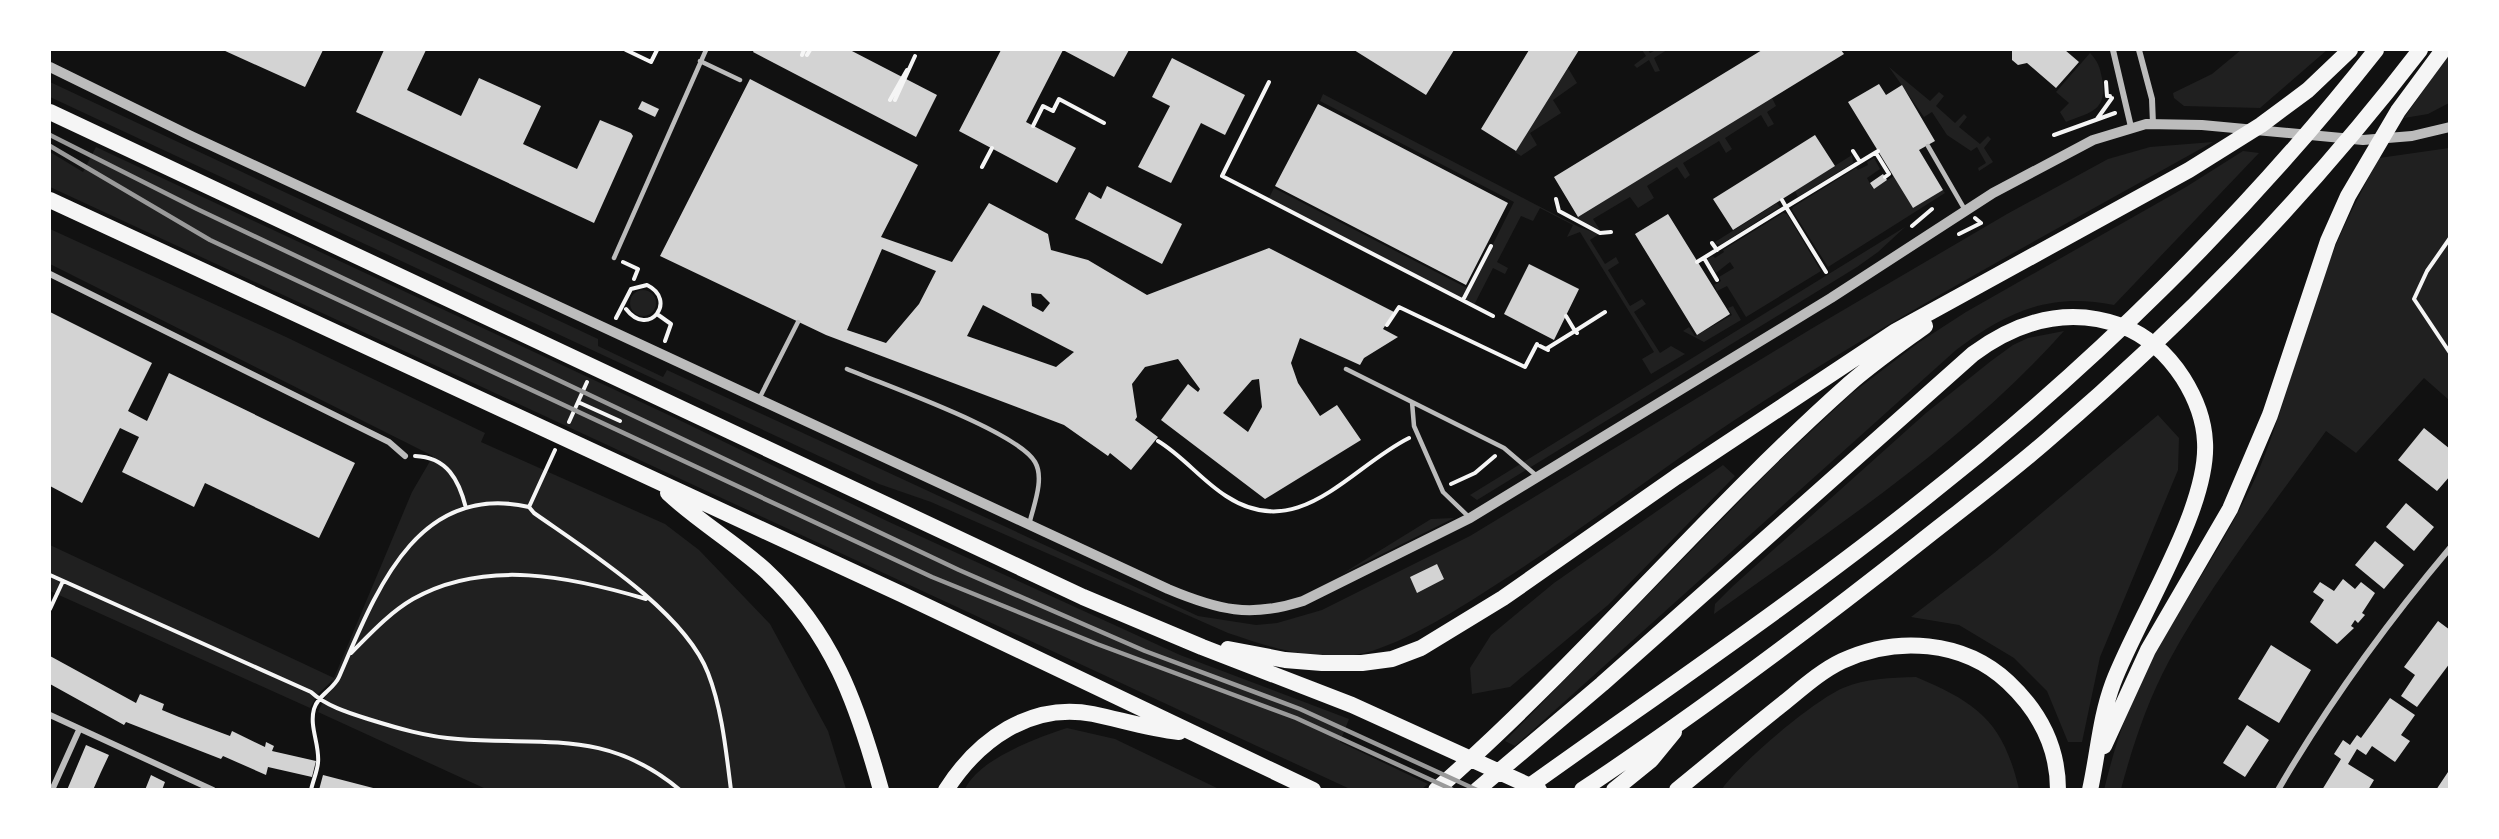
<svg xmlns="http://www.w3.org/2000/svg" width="2499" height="839" viewBox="0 0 2499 839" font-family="'Work Sans',sans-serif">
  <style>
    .green { fill: #202020 }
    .building { fill: #d3d3d3; fill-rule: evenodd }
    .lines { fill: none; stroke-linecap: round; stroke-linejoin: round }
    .path { stroke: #f5f5f5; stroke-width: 4 }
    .service { stroke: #bcbcbc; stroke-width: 4.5 }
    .minor { stroke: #bcbcbc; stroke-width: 6 }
    .tertiary { stroke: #bcbcbc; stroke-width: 10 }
    .trunk { stroke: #f5f5f5; stroke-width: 16 }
    .rail { stroke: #9a9a9a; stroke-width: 4.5 }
  </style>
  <rect width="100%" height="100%" fill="#111"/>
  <path class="green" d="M 1642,50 L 1648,50 L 1650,53 L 1656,50 L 1667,50 L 1654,58 L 1660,71 L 1655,72 L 1649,60 L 1637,68 L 1634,65 L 1646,56 Z
    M 2241,50 L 2327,50 L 2260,108 L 2184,106 L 2174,98 L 2173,93 L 2212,74 Z
    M 2090,53 C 2098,61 2100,68 2102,78 C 2108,111 2091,112 2066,122 L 2060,112 L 2069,103 L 2056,92 Z
    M 2449,54 L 2449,103 L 2428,114 L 2404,118 Z
    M 1889,67 L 1930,101 L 1939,92 L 1944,96 L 1936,106 L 1955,123 L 1964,114 L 1967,117 L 1959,127 L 1980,144 L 1988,136 L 1991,139 L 1984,148 L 1993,162 L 1979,171 L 1978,168 L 1986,163 L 1977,147 L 1971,151 L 1947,135 L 1932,112 L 1924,117 Z
    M 1568,68 L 1577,83 L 1553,100 L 1561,113 L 1530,133 L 1537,145 L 1521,156 L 1515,152 Z
    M 50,82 L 598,339 L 598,346 L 663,377 L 667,370 L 1198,616 L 1256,625 L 1277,623 L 1322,610 L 1470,536 L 1811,329 L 2007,214 L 2108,159 L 2150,147 L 2213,142 C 2057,229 1900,313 1750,410 C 1664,466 1584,529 1497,584 C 1458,609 1417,636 1372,651 C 1324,666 1273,648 1228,633 L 931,502 L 879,484 L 50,97 Z
    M 1323,94 L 1579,227 L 1599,234 L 1590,240 L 1605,264 L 1616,257 L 1619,263 L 1608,270 L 1630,306 L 1642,299 L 1646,304 L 1634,312 L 1660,353 L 1671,346 L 1685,354 L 1651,374 L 1642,359 L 1654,352 L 1580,232 L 1567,237 L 1573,225 L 1540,208 L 1533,221 L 1521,216 L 1497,262 L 1508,268 L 1505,274 L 1493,268 L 1474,305 L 1465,300 L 1514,202 L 1320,101 Z
    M 1772,98 L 1776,106 L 1767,112 L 1774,124 L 1768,127 L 1761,115 L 1725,138 L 1732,149 L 1726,153 L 1719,141 L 1683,163 L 1690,175 L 1685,179 L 1677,167 L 1647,186 L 1654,198 L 1638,208 L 1630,197 L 1593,219 L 1600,230 L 1576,218 Z
    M 96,147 L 675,418 L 887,521 L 1180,655 L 1349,719 L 1340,742 L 1428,784 L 1422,789 L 1350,789 L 50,187 L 50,152 L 83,172 Z
    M 2449,148 L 2449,400 L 2424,378 L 2356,453 L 2326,431 C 2274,504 2211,583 2169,661 C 2147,702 2133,745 2121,789 L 2104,790 C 2115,744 2130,699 2153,658 C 2187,595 2229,537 2258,472 C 2285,407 2300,339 2325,273 C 2339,233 2359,196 2379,158 Z
    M 2243,151 L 2259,153 L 2114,305 C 2049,292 2007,312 1956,350 L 1515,746 L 1505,741 L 1774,466 L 1851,394 L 1918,343 L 1966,312 L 2186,187 Z
    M 1852,155 L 1853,163 L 1798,197 L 1795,191 Z
    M 1874,158 L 1880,169 L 1867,178 L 1873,189 L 1894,176 L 1913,208 L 1943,190 L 1945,193 L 1828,267 L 1792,210 L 1793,207 L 1856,168 L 1858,170 L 1868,165 L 1867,162 Z
    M 1274,188 L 1467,288 L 1462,298 L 1269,198 Z
    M 1777,203 L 1780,207 L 1720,245 L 1716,244 L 1715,242 Z
    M 1783,213 L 1787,214 L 1821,271 L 1746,317 L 1727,286 L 1717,291 L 1714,285 L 1721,281 L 1719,277 L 1734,268 L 1730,262 L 1716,273 L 1707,259 L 1713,256 L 1715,258 L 1724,252 L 1723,250 Z
    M 1905,227 L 1878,252 L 1857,267 L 1477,500 L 1470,495 Z
    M 50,229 L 286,337 L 485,433 L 481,442 L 665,524 L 699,550 L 770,624 L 828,731 L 846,789 L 486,789 L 318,712 L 333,680 L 318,694 L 310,708 L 50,591 L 50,545 L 334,678 L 412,492 L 433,456 L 50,264 Z
    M630 303a13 13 0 1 1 26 0a13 13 0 1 1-26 0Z
    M 1733,306 L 1741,320 L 1704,342 L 1683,331 L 1689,327 L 1695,336 L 1732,315 L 1728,308 Z
    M 2064,331 C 1964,443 1835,527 1714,614 L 1715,604 L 1733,586 L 1926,413 L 1991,361 L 2013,345 L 2028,338 Z
    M 2158,415 L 2179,438 L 2178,470 L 2100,657 L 2082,742 L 2068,742 L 2047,691 L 2014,658 L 1959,625 L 1911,617 L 1993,554 Z
    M 1723,465 L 1735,476 L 1608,605 L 1510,687 L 1472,694 L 1470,668 L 1491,635 L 1554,583 Z
    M 1454,518 L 1342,574 L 1431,519 Z
    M 1916,677 C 1978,703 2003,722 2019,789 L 1722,789 C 1740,763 1813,701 1843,688 C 1866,678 1890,678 1916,677 Z
    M 1067,728 L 1115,739 L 1219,789 L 965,789 C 979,759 1036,738 1067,728 Z"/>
  <path class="building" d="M 223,50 L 323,50 L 305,87 Z
    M 384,50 L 426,50 L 407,90 L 461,116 L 479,78 L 541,106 L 523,144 L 577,169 L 600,120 L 631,133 L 633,136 L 594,223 L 356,112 Z
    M 754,50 L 850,50 L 937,95 L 916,137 L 753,52 Z
    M 1001,50 L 1129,50 L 1114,77 L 1063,50 L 1026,122 L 1076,148 L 1057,183 L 959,131 Z
    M 1354,50 L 1454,50 L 1426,95 Z
    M 1529,50 L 1579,50 L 1516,151 L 1481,129 Z
    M 1762,50 L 1841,50 L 1844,54 L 1578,217 L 1554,177 Z
    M 2012,50 L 2065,50 L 2079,62 L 2056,88 L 2027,63 L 2018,65 L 2012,60 Z
    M 1172,58 L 1245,95 L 1225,135 L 1201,123 L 1171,183 L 1138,167 L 1170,106 L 1152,97 Z
    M 750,79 L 918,165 L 881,237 L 952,262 L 989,203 L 1048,234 L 1051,250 L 1088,260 L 1147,295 L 1269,248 L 1394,312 L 1383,329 L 1398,337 L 1364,358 L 1360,365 L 1300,338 L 1291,363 L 1298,383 L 1320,416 L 1337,405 L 1361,440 L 1265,499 L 1161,420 L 1188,384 L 1198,392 L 1200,389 L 1178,359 L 1145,367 L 1132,384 L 1137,417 L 1135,420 L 1158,437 L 1131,470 L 1110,453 L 1108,456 L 1064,425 L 826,335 L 660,256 ZM 882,249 L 936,271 L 919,304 L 886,343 L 847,330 ZM 1031,293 L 1041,294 L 1050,303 L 1043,312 L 1032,306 ZM 983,305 L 1074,352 L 1056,367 L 967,336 ZM 1259,379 L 1262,407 L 1248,432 L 1223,413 L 1252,380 Z
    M 1879,84 L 1886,95 L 1902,85 L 1935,141 L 1919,150 L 1943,190 L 1913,208 L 1848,102 Z
    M 642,101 L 659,109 L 655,117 L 638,109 Z
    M 1318,104 L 1508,203 L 1466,285 L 1275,186 Z
    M 1815,135 L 1835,166 L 1733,230 L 1713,199 Z
    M 1883,174 L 1887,180 L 1874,189 L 1870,183 Z
    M 1107,186 L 1182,224 L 1162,264 L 1075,219 L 1089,192 L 1101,199 Z
    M 1668,214 L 1730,314 L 1697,335 L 1635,234 Z
    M 1529,264 L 1579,289 L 1554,340 L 1504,314 Z
    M 50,312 L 152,363 L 128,411 L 147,421 L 169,373 L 355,463 L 319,538 L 205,483 L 194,507 L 122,472 L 139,437 L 120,428 L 82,503 L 50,486 Z
    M 2424,428 L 2450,449 L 2450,476 L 2437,491 L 2398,460 Z
    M 2406,503 L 2434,527 L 2414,551 L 2386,527 Z
    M 2375,541 L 2404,565 L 2384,589 L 2355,565 Z
    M 1437,564 L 1444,579 L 1417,593 L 1410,577 Z
    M 2343,579 L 2355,589 L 2361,582 L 2375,593 L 2362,613 L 2365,615 L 2358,623 L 2355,620 L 2351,626 L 2354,628 L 2337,644 L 2310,622 L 2324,600 L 2313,592 L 2320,582 L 2334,591 Z
    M 2438,621 L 2450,630 L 2450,663 L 2417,707 L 2401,696 L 2415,675 L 2404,667 Z
    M 2271,645 L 2311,670 L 2279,723 L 2238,699 Z
    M 50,656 L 136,703 L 140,694 L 164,704 L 162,710 L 179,717 L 230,736 L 232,731 L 265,747 L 266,742 L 274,746 L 272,751 L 316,761 L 312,777 L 268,767 L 266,775 L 223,756 L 221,759 L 126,722 L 124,725 L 50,684 Z
    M 2390,698 L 2415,715 L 2401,735 L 2410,741 L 2395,762 L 2372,746 L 2366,755 L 2357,749 L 2348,764 L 2374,780 L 2368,790 L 2322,790 L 2341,759 L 2334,754 L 2343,740 L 2350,745 L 2357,735 L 2361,738 Z
    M 2247,725 L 2269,740 L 2245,777 L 2223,763 Z
    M 86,745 L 109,755 L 101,772 L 93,790 L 67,790 Z
    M 2450,769 L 2450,790 L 2436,790 Z
    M 151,775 L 165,782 L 162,790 L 145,790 Z
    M 323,775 L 377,789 L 377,790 L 319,790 Z"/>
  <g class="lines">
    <path class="path" d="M 626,50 L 651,62 L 657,50
      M 802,55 L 804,50
      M 807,55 L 810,50
      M 1269,82 L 1222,176 L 1493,316
      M 2106,82 L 2107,96 L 2110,96
      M 890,100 L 907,70
      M 895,100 L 915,56
      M 2097,119 L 2112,98
      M 1033,126 L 1043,106 L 1053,111 L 1059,99 L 1104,123
      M 2054,135 L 2115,113
      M 1853,151 L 1860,162
      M 1876,153 L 1889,174 L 1885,177
      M 982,167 L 992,148
      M 1556,199 L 1559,211 L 1600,233 L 1611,232
      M 1912,226 L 1932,209
      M 1959,234 L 1981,223 L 1975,218
      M 2450,238 L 2427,271 L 2414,299 L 2450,353
      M 1712,243 L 1717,250
      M 1704,258 L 1717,280
      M 623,262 L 638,269 L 634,279
      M 1697,262 L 1786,207 L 1782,200
      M 1826,272 L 1786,207 L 1878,151
      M 1463,300 L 1491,246
      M 657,314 L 671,324 L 665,341
      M 616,318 L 631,289 L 647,285 C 678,300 649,339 626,309
      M 1387,325 L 1399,307 L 1525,367 L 1537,344
      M 1577,333 L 1575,331 L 1605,312
      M 1540,346 L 1548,350
      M 1546,349 L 1575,331 L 1566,316
      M 578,402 L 620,421
      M 569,422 L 587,382
      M 1158,441 C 1183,456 1201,480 1226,496 C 1299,544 1349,468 1409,438
      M 415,456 C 447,457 459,480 466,508
      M 1451,484 L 1475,473 L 1495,456
      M 529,507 L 555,450
      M 50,575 L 311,692 C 326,706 349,713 368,719 C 397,728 427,737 458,739 C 544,746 606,728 680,790
      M 50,609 L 63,581
      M 351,653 C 370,634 389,613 413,599 C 485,558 572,577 646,599
      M 311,790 C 313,781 317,772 318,763 C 320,745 309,727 314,709 C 318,695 334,689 339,677 C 375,594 416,481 529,507 L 534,513 C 588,551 684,611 708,673 C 722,709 726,751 731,790"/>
    <path class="service" d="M 700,61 L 740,80
      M 1928,146 L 1965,210
      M 614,258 L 706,50
      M 847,369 C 884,385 1017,431 1035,462 C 1045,479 1033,507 1029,525
      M 1346,369 L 1504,448 L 1538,477
      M 759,399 L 798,322
      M 1412,402 L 1414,426 L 1443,492 L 1470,518"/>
    <path class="minor" d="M 2113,50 L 2131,127
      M 2139,50 L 2152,99 L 2153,124
      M 50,274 L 389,442 L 405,456
      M 50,715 L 213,790
      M 52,790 L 79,730
      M 2278,790 C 2328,704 2386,624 2450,548"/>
    <path class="tertiary" d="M 50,67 L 191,136 L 1168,589 C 1218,610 1250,618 1303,601 L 1470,518 L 1831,298 L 1993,193 L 2093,140 L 2146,124 L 2202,125 L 2363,140 L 2412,136 L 2450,127"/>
    <path class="trunk" d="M 50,112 L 1083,597 L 1202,647 L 1352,705 L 1539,790
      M 50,200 L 901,594 L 1313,790
      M 668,493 C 698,521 734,542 765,570 C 832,632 857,703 881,790
      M 1228,649 L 1285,660 L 1322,663 L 1362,663 L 1392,659 L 1421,648 L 1503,598 L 1676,477 L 1896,331 L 2189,170 L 2261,125 L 2308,90 L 2350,50
      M 2104,746 L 2148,650 L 2230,509 L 2270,415 L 2328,241 L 2348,196 L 2398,111 L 2443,50
      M 946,790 C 978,740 1030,702 1093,714 C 1122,720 1149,729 1179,732
      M 1436,790 C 1582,662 1705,512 1849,384 C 1873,363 1899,345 1925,326
      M 1477,790 L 1602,684 L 1973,354 C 2018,321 2068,306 2122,326 C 2148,336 2168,355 2183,378 C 2195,397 2204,420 2205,442 C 2209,509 2138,617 2113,683 C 2100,718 2098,754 2090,790
      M 1524,790 C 1658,694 1796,601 1925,498 C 2090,368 2246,215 2376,50
      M 1582,790 C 1698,713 1810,629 1919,543 C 1963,508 2009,474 2051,437 C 2186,321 2312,191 2420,50
      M 1614,790 L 1651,760 L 1674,732
      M 1677,790 C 1711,762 1745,734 1780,706 C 1799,691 1819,672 1842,661 C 1896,636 1963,640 2008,682 C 2039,711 2058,746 2058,790"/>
    <path class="rail" d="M 50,135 L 197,209 L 959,570 L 1145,651 L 1300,709 L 1477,790
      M 50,146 L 210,240 L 932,577 L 1097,644 L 1296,718 L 1453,790"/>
  </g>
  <rect width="2499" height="839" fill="none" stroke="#ffffff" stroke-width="102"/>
</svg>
